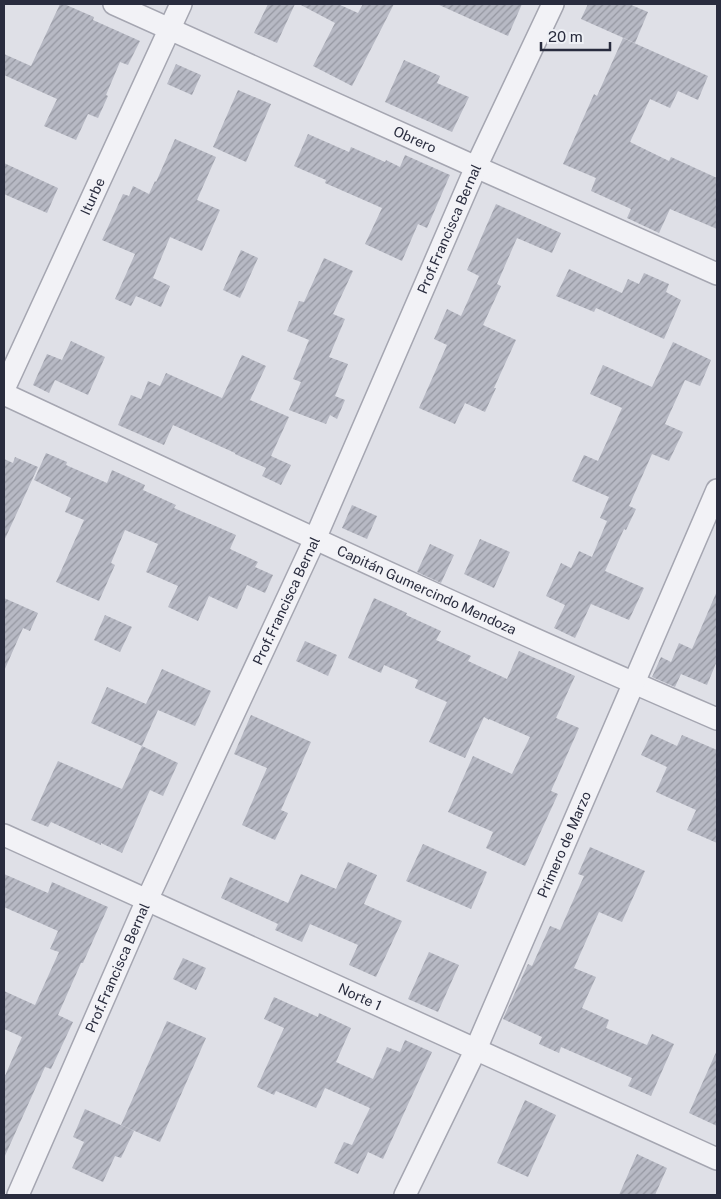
<svg xmlns="http://www.w3.org/2000/svg" width="721" height="1199" viewBox="0 0 721 1199" font-family="'Public Sans',sans-serif">
  <style>
    .building { fill: url(#building-hatch) }
    .lines { fill: none; stroke-linecap: round; stroke-linejoin: round }
    .street-casing { stroke: #a5a6b1; stroke-width: 24 }
    .street { stroke: #f2f2f6; stroke-width: 21 }
    .labels { text-anchor: middle; dominant-baseline: central; stroke-width: 4; stroke-linejoin: round; paint-order: stroke }
    .street-label { font-size: 14px; fill: #292c3e; stroke: #eef0f5 }
  </style>
  <defs>
    <pattern id="building-hatch" width="6" height="6" patternUnits="userSpaceOnUse" patternTransform="scale(1.25)"><rect width="6" height="6" fill="#b7b9c4"/><path d="M-1 1l2-2M0 6l6-6M5 7l2-2" fill="none" stroke="#9597a1"/></pattern>
  </defs>
  <rect width="100%" height="100%" fill="#dfe0e7"/>
  <path class="building" d="M 60,4 L 64,4 L 94,17 L 93,20 L 140,41 L 128,65 L 120,62 L 106,95 L 108,96 L 98,118 L 88,114 L 76,140 L 44,126 L 57,99 L 4,75 L 4,54 L 31,66 Z
    M 268,4 L 295,4 L 277,43 L 254,33 Z
    M 299,4 L 338,4 L 358,13 L 363,4 L 394,4 L 352,86 L 313,66 L 335,23 Z
    M 437,4 L 522,4 L 508,36 Z
    M 588,4 L 629,4 L 648,12 L 635,43 L 581,19 Z
    M 623,38 L 708,76 L 698,100 L 678,91 L 670,108 L 650,99 L 630,142 L 669,161 L 671,157 L 717,178 L 717,229 L 670,209 L 659,233 L 627,218 L 631,209 L 591,191 L 596,178 L 563,164 L 594,94 L 597,96 Z
    M 404,60 L 440,76 L 437,83 L 469,97 L 452,132 L 385,102 Z
    M 176,64 L 201,75 L 192,95 L 167,84 Z
    M 238,90 L 271,104 L 246,162 L 213,147 Z
    M 308,134 L 349,152 L 351,147 L 385,162 L 386,160 L 400,167 L 405,155 L 450,175 L 427,228 L 418,224 L 402,261 L 365,244 L 382,208 L 325,183 L 326,180 L 294,166 Z
    M 175,139 L 216,157 L 197,200 L 220,210 L 202,251 L 170,237 L 153,278 L 170,286 L 161,307 L 136,296 L 131,306 L 115,299 L 135,254 L 102,240 L 123,194 L 129,196 L 133,186 L 149,194 L 155,181 L 156,182 Z
    M 4,163 L 58,188 L 47,213 L 4,194 Z
    M 496,204 L 561,233 L 552,253 L 517,238 L 497,284 L 501,286 L 483,325 L 516,340 L 494,388 L 496,388 L 485,412 L 465,403 L 455,424 L 419,408 L 447,345 L 434,339 L 447,309 L 461,316 L 479,276 L 467,270 Z
    M 241,250 L 258,258 L 240,298 L 223,290 Z
    M 324,258 L 353,271 L 333,314 L 345,319 L 329,357 L 348,364 L 335,396 L 345,400 L 337,419 L 330,415 L 326,424 L 289,410 L 301,382 L 293,379 L 309,340 L 287,331 L 299,301 L 304,302 Z
    M 569,269 L 622,293 L 628,279 L 639,284 L 644,273 L 669,284 L 666,292 L 681,300 L 664,339 L 596,308 L 594,312 L 556,296 Z
    M 71,341 L 105,357 L 88,395 L 55,380 L 49,393 L 33,385 L 47,354 L 62,360 Z
    M 673,342 L 711,360 L 700,386 L 685,380 L 665,424 L 683,432 L 669,461 L 652,454 L 629,506 L 636,509 L 626,530 L 624,529 L 605,571 L 644,588 L 629,620 L 591,604 L 575,638 L 554,628 L 565,605 L 546,596 L 561,563 L 571,568 L 579,551 L 592,557 L 607,521 L 600,518 L 609,497 L 572,481 L 584,455 L 598,461 L 622,408 L 590,394 L 603,365 L 652,387 Z
    M 242,355 L 266,366 L 250,400 L 289,417 L 271,456 L 291,465 L 281,485 L 262,476 L 266,468 L 235,454 L 235,453 L 173,425 L 164,445 L 118,425 L 131,395 L 141,399 L 148,381 L 160,386 L 166,373 L 222,398 Z
    M 46,453 L 67,462 L 66,465 L 107,483 L 112,470 L 145,485 L 143,490 L 176,505 L 174,508 L 236,535 L 230,549 L 258,562 L 255,567 L 273,575 L 265,593 L 247,585 L 237,609 L 209,596 L 198,621 L 168,607 L 178,586 L 146,572 L 158,544 L 125,530 L 111,563 L 115,565 L 99,601 L 56,582 L 84,520 L 65,512 L 71,498 L 34,480 Z
    M 15,457 L 38,467 L 4,541 L 4,459 L 13,463 Z
    M 352,505 L 377,516 L 367,539 L 342,528 Z
    M 480,539 L 510,552 L 494,588 L 464,574 Z
    M 430,544 L 454,555 L 441,583 L 417,572 Z
    M 717,591 L 717,661 L 707,685 L 681,674 L 675,687 L 652,677 L 661,657 L 671,662 L 679,643 L 692,649 Z
    M 4,598 L 38,613 L 30,631 L 23,628 L 4,671 Z
    M 374,598 L 407,613 L 406,615 L 441,631 L 436,640 L 471,656 L 468,661 L 507,679 L 519,651 L 575,676 L 556,718 L 579,728 L 551,791 L 558,794 L 525,866 L 486,848 L 493,832 L 448,812 L 473,756 L 512,774 L 530,737 L 489,719 L 489,720 L 484,717 L 465,758 L 429,742 L 447,702 L 415,688 L 418,680 L 384,665 L 381,673 L 348,658 Z
    M 105,615 L 132,627 L 120,652 L 94,640 Z
    M 305,641 L 337,655 L 328,676 L 296,661 Z
    M 162,669 L 211,691 L 195,726 L 158,710 L 142,746 L 91,723 L 107,687 L 146,704 Z
    M 251,715 L 311,742 L 281,810 L 288,813 L 275,840 L 242,825 L 267,768 L 234,754 Z
    M 651,734 L 677,746 L 682,735 L 717,750 L 717,843 L 687,830 L 696,810 L 656,792 L 667,767 L 641,755 Z
    M 142,746 L 178,763 L 163,796 L 150,790 L 122,853 L 101,843 L 101,845 L 51,822 L 48,827 L 31,820 L 58,761 L 122,789 Z
    M 423,844 L 487,872 L 471,909 L 406,881 Z
    M 590,847 L 645,871 L 622,922 L 599,912 L 574,968 L 596,977 L 582,1008 L 609,1020 L 606,1028 L 647,1045 L 652,1034 L 674,1044 L 651,1096 L 628,1086 L 632,1078 L 561,1047 L 559,1053 L 539,1044 L 542,1037 L 503,1019 L 528,964 L 532,966 L 550,926 L 560,930 L 584,876 L 578,874 Z
    M 348,862 L 377,875 L 364,904 L 402,921 L 376,977 L 349,965 L 358,945 L 310,924 L 302,942 L 275,930 L 278,924 L 221,898 L 230,877 L 288,903 L 301,874 L 336,889 Z
    M 4,874 L 48,893 L 52,882 L 108,907 L 83,963 L 81,963 L 58,1015 L 73,1022 L 51,1069 L 45,1067 L 4,1158 L 4,1078 L 22,1037 L 4,1029 L 4,991 L 35,1005 L 59,952 L 50,949 L 58,931 L 4,907 Z
    M 429,952 L 459,965 L 438,1012 L 408,999 Z
    M 183,958 L 206,968 L 196,990 L 173,979 Z
    M 274,997 L 318,1017 L 319,1013 L 351,1028 L 336,1062 L 373,1079 L 387,1047 L 400,1052 L 405,1040 L 432,1052 L 383,1159 L 368,1152 L 358,1174 L 334,1163 L 344,1142 L 352,1145 L 370,1108 L 325,1088 L 316,1108 L 276,1091 L 274,1095 L 257,1087 L 284,1028 L 264,1019 Z
    M 167,1021 L 206,1038 L 160,1142 L 121,1125 Z
    M 717,1050 L 717,1126 L 689,1113 Z
    M 525,1100 L 556,1115 L 528,1177 L 497,1163 Z
    M 85,1109 L 134,1131 L 121,1158 L 115,1156 L 103,1182 L 72,1168 L 84,1142 L 73,1137 Z
    M 637,1154 L 667,1168 L 655,1195 L 619,1195 Z"/>
  <g class="lines">
    <defs>
      <g id="street">
        <path id="s1" d="M 114,4 L 476,167 L 717,274"/>
        <path id="s2" d="M 4,389 L 181,4"/>
        <path id="s3" d="M 4,394 C 240,504 477,616 717,719"/>
        <path id="s4" d="M 4,835 L 717,1159"/>
        <path id="s5" d="M 18,1195 L 147,900 L 315,539 L 476,167 L 553,4"/>
        <path id="s6" d="M 405,1195 L 476,1049 L 717,490"/>
      </g>
    </defs>
    <use href="#street" class="street-casing"/>
    <use href="#street" class="street"/>
  </g>
  <g class="labels">
    <g class="street-label">
      <text stroke="none"><textPath href="#s1" startOffset="330">Obrero</textPath></text>
      <text stroke="none"><textPath href="#s2" startOffset="212">Iturbe</textPath></text>
      <text stroke="none"><textPath href="#s5" startOffset="1058">Prof.Francisca Bernal</textPath></text>
      <text stroke="none"><textPath href="#s3" startOffset="466">Capitán Gumercindo Mendoza</textPath></text>
      <text stroke="none"><textPath href="#s5" startOffset="652">Prof.Francisca Bernal</textPath></text>
      <text stroke="none"><textPath href="#s6" startOffset="385">Primero de Marzo</textPath></text>
      <text stroke="none"><textPath href="#s5" startOffset="248">Prof.Francisca Bernal</textPath></text>
      <text stroke="none"><textPath href="#s4" startOffset="391">Norte 1</textPath></text>
    </g>
  </g>
  <rect width="721" height="1199" fill="none" stroke="#292c3e" stroke-width="10"/>
  <path d="M541 42v8h69v-8" fill="none" stroke="#292c3e" stroke-width="2.5"/>
  <text x="548" y="42" font-size="15" fill="#292c3e" stroke="#eef0f5" stroke-width="4" paint-order="stroke">20 m</text>
</svg>
